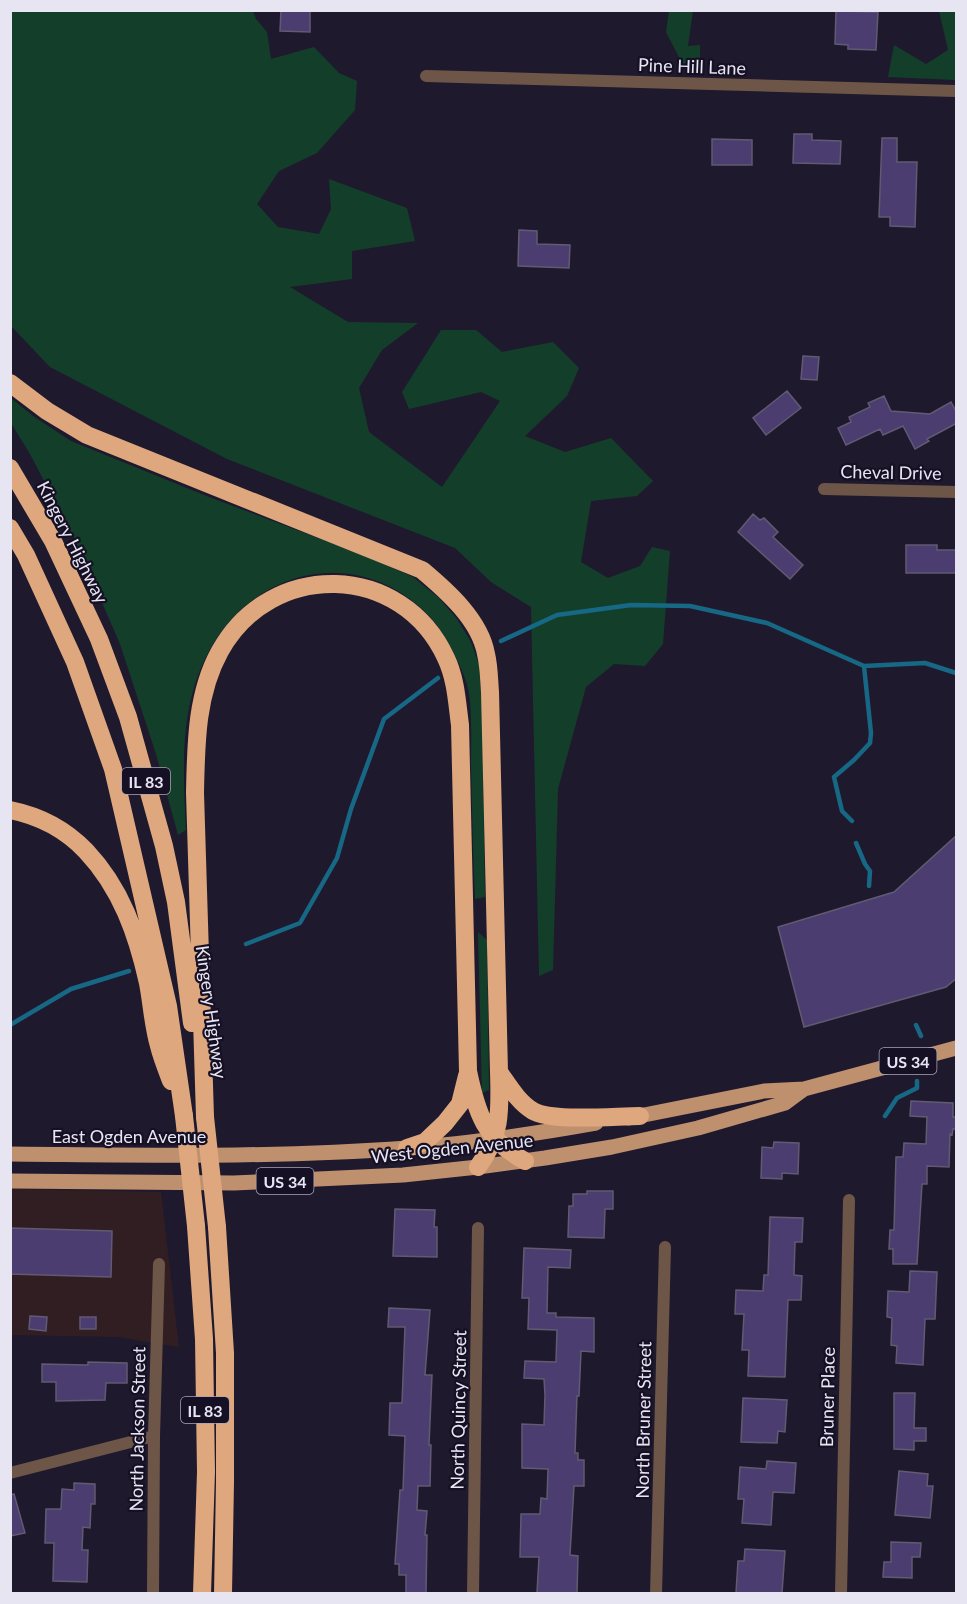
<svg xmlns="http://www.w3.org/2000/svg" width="967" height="1604" viewBox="0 0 967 1604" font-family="Lato,sans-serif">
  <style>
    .commercial { fill: #311e22 }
    .green { fill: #133f2a }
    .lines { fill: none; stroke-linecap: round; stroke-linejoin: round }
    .stream { stroke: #166884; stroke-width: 4.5 }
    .building { fill: #4c3d70; stroke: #605a72; stroke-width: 1.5 }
    .street { stroke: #6d5647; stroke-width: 12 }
    .primary { stroke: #be906e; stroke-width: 15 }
    .highway { stroke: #dea77e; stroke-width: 18 }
    .highway-bridge { stroke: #dea77e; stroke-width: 18 }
    .labels { text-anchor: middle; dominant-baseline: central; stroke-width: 4.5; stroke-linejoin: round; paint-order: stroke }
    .shield { fill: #161024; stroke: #a9a5b5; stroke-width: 1.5 }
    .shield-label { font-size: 16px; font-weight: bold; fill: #e8e5f3 }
    .street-label { font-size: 18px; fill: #e8e5f3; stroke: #161024 }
  </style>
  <rect width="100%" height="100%" fill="#1f192e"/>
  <path class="commercial" d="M 11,1189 L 161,1192 L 179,1347 L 117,1337 L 11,1335 Z"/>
  <path class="green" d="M 11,10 L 253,11 L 256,19 L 267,32 L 271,59 L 314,47 L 339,73 L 357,81 L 355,110 L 317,153 L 279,171 L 257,204 L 278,227 L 319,234 L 331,209 L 329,179 L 407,208 L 415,241 L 352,251 L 352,279 L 290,287 L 348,322 L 418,323 L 382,350 L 359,388 L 369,432 L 442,487 L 500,401 L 481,392 L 409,409 L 402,392 L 441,330 L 476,330 L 502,352 L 553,342 L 579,368 L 567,396 L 525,436 L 565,452 L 611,438 L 653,481 L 637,496 L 591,501 L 581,562 L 608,578 L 640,566 L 652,547 L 670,551 L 663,644 L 645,666 L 614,664 L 586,687 L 558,789 L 553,970 L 539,976 L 531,607 L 491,582 L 455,548 L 227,459 L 50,367 L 11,326 Z
    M 669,11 L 693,11 L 688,46 L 700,45 L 700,60 L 686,71 L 666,32 Z
    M 939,11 L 956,11 L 956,80 L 888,77 L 894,45 L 926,64 L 948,50 Z
    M 11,398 L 33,416 L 71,441 L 209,497 L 371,558 L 413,577 L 439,598 L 457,619 L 471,642 L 479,665 L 482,707 L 485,897 L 475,899 C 473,854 472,808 471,763 C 471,742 473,700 466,681 C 457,656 442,627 422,609 C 351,544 251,571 208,653 C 179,708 183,769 186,830 L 178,835 L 156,754 L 120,644 L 74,538 L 30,454 L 11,423 Z
    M 478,932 L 487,940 L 489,1090 L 482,1093 Z"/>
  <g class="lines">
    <path class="stream" d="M 501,641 L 557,615 L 631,605 L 690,606 L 767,623 L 864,666 L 925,663 L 956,673
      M 852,821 L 842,811 L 834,777 L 854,760 L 870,743 L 871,733 L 864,666
      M 856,843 L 865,864 L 870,871 L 869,886
      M 246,944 L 300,923 L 337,858 L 351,809 L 384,719 L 438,678
      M 10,1025 L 71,989 L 129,971
      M 916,1025 L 921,1036
      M 885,1116 L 897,1098 L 917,1088 L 917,1081"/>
  </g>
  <path class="building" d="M 281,10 L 310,10 L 310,32 L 280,31 Z
    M 836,11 L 878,12 L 876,50 L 848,49 L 848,45 L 835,44 Z
    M 794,134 L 812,134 L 812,140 L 841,141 L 840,164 L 793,163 Z
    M 882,138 L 897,138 L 897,162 L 917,162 L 915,227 L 890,226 L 890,217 L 879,217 Z
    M 712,139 L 752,140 L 752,165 L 712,165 Z
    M 519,230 L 537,231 L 537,244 L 570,245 L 569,268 L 518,266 Z
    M 803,356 L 819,357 L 817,380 L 801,379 Z
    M 787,391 L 801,408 L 766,435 L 753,418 Z
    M 884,396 L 891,411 L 930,414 L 951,402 L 957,413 L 957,423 L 927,439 L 929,441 L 915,449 L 903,426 L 883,435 L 880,429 L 846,445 L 838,428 L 851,422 L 849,417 L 870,407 L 868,403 Z
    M 753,514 L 760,520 L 764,518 L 778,532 L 773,537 L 803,565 L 790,579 L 738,532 Z
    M 906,545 L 937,545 L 937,550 L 957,550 L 957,573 L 906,573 Z
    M 957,835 L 957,978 L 946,987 L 804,1027 L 778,927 L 894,892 Z
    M 911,1101 L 953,1103 L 953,1117 L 957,1117 L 957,1129 L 953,1129 L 952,1135 L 950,1134 L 949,1167 L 927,1166 L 927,1184 L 922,1184 L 917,1264 L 893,1264 L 893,1249 L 889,1249 L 890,1230 L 894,1230 L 896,1157 L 903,1157 L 904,1143 L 926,1144 L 927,1117 L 910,1116 Z
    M 774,1142 L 799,1143 L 798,1174 L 782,1173 L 782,1179 L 761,1178 L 762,1147 L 773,1148 Z
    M 587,1191 L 613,1191 L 613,1209 L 605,1209 L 604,1238 L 568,1237 L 569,1206 L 573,1206 L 573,1194 L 587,1194 Z
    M 395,1209 L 435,1210 L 434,1227 L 437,1227 L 437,1257 L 393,1256 Z
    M 770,1217 L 803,1218 L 802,1242 L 795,1242 L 794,1275 L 802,1276 L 801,1300 L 788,1300 L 785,1377 L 748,1376 L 749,1350 L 742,1350 L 744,1314 L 735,1314 L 736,1290 L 763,1291 L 764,1275 L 768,1275 Z
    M 10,1228 L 112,1231 L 111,1277 L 10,1274 Z
    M 524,1248 L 571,1250 L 570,1268 L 548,1267 L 547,1313 L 556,1313 L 556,1317 L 594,1318 L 594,1352 L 581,1351 L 579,1396 L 577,1396 L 575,1453 L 578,1453 L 578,1460 L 584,1460 L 584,1486 L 574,1486 L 570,1555 L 578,1556 L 577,1593 L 537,1593 L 539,1557 L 520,1557 L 521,1514 L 540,1514 L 541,1498 L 547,1499 L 548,1469 L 522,1468 L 522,1424 L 544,1425 L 545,1395 L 544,1379 L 524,1378 L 525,1361 L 556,1362 L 557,1330 L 528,1329 L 529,1298 L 522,1298 Z
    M 910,1271 L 937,1272 L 935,1319 L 925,1319 L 923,1365 L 896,1363 L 897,1346 L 891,1345 L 892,1318 L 887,1317 L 888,1291 L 909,1292 Z
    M 389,1308 L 430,1310 L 425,1375 L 432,1375 L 429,1445 L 431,1445 L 430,1486 L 418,1486 L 417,1510 L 427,1511 L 425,1535 L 427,1535 L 426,1593 L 406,1593 L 406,1575 L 399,1575 L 399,1564 L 395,1564 L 400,1490 L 403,1490 L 405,1436 L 389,1435 L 390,1403 L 402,1403 L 405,1327 L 388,1327 Z
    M 30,1316 L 47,1317 L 46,1331 L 29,1329 Z
    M 80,1317 L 96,1317 L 96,1329 L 80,1329 Z
    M 88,1362 L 127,1363 L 127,1383 L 106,1383 L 105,1400 L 56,1401 L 56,1382 L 42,1382 L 42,1364 L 88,1365 Z
    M 894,1393 L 915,1393 L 914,1428 L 926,1428 L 926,1441 L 914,1441 L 914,1450 L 894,1449 Z
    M 743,1398 L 787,1400 L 785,1432 L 778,1431 L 777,1443 L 741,1442 Z
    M 767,1461 L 796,1463 L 794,1493 L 773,1492 L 771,1525 L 742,1523 L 744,1499 L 738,1499 L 740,1467 L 766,1469 Z
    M 899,1471 L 928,1474 L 927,1486 L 933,1486 L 930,1518 L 895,1515 Z
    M 74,1483 L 95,1484 L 95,1504 L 91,1504 L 90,1528 L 83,1527 L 82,1550 L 88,1550 L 87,1582 L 53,1581 L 54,1543 L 45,1543 L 46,1509 L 61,1509 L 62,1489 L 74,1490 Z
    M 14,1494 L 25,1533 L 10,1536 L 10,1495 Z
    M 891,1542 L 921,1543 L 920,1557 L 912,1557 L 912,1578 L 883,1577 L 884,1562 L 891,1562 Z
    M 745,1549 L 785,1551 L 782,1593 L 736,1593 L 738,1561 L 744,1561 Z"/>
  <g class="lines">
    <path class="street" d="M 426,76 L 956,91
      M 824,489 L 956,492
      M 10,1473 L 154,1436
      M 153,1594 L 154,1436 L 159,1264
      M 473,1594 L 478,1228
      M 656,1594 L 665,1247
      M 841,1594 L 849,1200"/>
    <path class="primary" d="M 629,1118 L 764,1091 L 804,1089 L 956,1048
      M 10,1154 C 143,1155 275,1158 407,1148 C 470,1144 534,1134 596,1123
      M 10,1181 L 234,1183 L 403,1175 L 478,1167 L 545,1158 L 612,1147 L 698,1128 L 785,1103 L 804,1089"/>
    <path class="highway" d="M 10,383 L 47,411 L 87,435 L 422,570 C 447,591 480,620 486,654 C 489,666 489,679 490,692 L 499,1072 C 500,1110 502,1134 478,1167
      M 10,468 L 53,541 L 99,639 L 128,717 L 164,846 L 176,902 L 192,1023
      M 10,528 L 26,555 L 75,662 L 113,769 L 168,1006 L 184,1116
      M 10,810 C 40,816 65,829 86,851 C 121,888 137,934 148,983 C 152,1004 153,1026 159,1046 C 162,1058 167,1070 171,1081
      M 499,1072 C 509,1086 518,1102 533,1111 C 552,1122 615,1116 640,1116
      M 205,1117 L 195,793 C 196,745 196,694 220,651 C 271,559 402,562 446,658 C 456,679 457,703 460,725 L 468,1071 C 477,1114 484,1138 525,1161
      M 407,1148 L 425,1142 L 445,1123 L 460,1104 L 467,1076
      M 196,1226 L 204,1339 L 206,1472 L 202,1594
      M 217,1227 L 225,1353 L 225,1482 L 223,1594"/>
    <path class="highway-bridge" d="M 184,1116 L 196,1226
      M 205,1117 L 217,1227"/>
  </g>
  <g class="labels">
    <g class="shield">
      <rect x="122" y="768" width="48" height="26" rx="4.5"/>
      <rect x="879.5" y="1048" width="57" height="26" rx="4.5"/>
      <rect x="256.5" y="1168" width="57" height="26" rx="4.5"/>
      <rect x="181" y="1397" width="48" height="26" rx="4.5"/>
    </g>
    <g class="shield-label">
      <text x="146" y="781">IL 83</text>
      <text x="908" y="1061">US 34</text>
      <text x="285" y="1181">US 34</text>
      <text x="205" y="1410">IL 83</text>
    </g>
    <g class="street-label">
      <text transform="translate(692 66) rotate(2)">Pine Hill Lane</text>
      <text transform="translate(891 472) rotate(1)">Cheval Drive</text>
      <text transform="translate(73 542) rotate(63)">Kingery Highway</text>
      <text transform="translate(212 1012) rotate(82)">Kingery Highway</text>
      <text x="129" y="1136">East Ogden Avenue</text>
      <text transform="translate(452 1148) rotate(-6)">West Ogden Avenue</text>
      <text transform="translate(827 1397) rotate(-89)">Bruner Place</text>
      <text transform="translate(458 1410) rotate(-89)">North Quincy Street</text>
      <text transform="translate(643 1420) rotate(-89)">North Bruner Street</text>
      <text transform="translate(137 1429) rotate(-89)">North Jackson Street</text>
    </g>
  </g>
  <rect width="967" height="1604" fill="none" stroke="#e8e5f3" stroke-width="24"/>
</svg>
